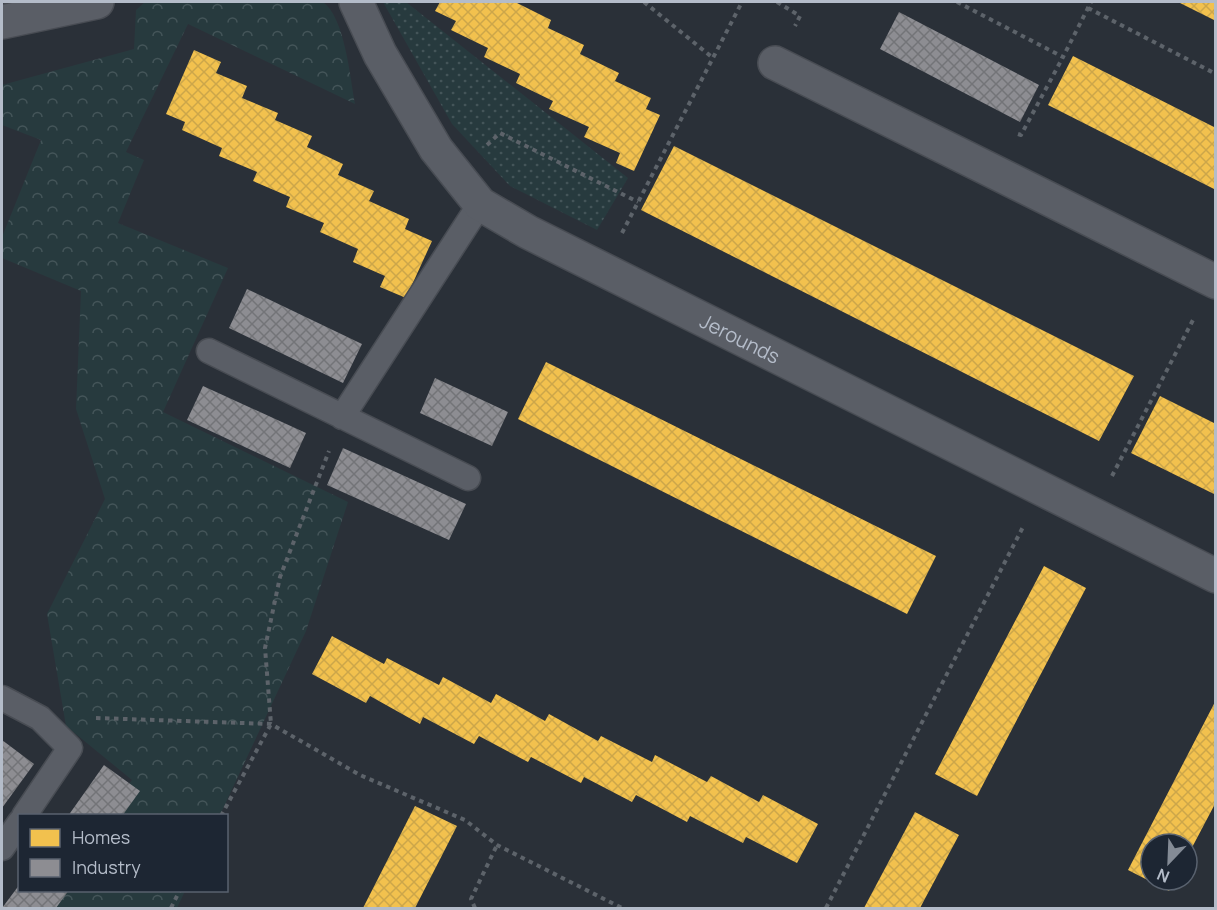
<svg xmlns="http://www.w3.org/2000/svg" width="1217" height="910" viewBox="0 0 1217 910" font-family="Manrope,sans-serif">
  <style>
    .grass { fill: url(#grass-dots) }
    .forest { fill: url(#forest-crowns) }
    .homes { fill: url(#homes-cross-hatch) }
    .industry { fill: url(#industry-cross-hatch) }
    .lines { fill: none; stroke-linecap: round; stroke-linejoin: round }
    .lane-casing { stroke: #484c53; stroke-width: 27 }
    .street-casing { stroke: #484c53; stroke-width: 36 }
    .path { stroke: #5d636a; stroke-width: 4; stroke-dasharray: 4.5 4.5; stroke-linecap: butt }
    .lane { stroke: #5a5e66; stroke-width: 24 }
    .street { stroke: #5a5e66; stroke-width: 33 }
    .labels { text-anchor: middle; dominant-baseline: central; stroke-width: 6; stroke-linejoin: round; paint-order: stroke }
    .street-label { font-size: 20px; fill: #b4bcc9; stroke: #1d2633 }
  </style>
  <defs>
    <pattern id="grass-dots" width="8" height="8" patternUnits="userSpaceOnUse" patternTransform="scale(1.5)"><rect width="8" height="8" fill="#273a3e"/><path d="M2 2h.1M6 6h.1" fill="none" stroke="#445559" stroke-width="1.8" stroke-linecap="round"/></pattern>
    <pattern id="forest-crowns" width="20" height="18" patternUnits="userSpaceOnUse" patternTransform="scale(1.5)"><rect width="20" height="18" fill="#273a3e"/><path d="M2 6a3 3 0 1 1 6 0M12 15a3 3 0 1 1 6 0" fill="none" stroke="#445559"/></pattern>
    <pattern id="homes-cross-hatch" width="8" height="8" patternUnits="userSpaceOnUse" patternTransform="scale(1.5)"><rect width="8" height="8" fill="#f2c14e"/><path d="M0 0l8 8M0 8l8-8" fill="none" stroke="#cca64a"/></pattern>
    <pattern id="industry-cross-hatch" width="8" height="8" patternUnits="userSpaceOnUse" patternTransform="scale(1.5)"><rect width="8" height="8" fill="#8d8d92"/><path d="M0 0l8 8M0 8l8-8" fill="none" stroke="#737478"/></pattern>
  </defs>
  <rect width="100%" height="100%" fill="#2a3038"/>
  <path class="grass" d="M 383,2 L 406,2 L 628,178 L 597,230 L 510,186 L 452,124 Z"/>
  <path class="forest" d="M 145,2 L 323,2 C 345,18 350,77 355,104 L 188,24 L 126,152 L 144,160 L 118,223 L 228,268 L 163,412 L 348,502 L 306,631 L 220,815 L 106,815 L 132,780 L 66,726 L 47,614 L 105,499 L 76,409 L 81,291 L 2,258 L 2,237 L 41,140 L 2,125 L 2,85 L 134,49 L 136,10 Z
    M 50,891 L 185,891 L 177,908 L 37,908 Z"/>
  <path class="homes" d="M 440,2 L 515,2 L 551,20 L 548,28 L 584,45 L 580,54 L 619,73 L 615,81 L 651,98 L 646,109 L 660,115 L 634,171 L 616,163 L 620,153 L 584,137 L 589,127 L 549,109 L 553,101 L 516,83 L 520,74 L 484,57 L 488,48 L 451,30 L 456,21 L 435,11 Z
    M 1178,2 L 1216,2 L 1216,21 Z
    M 194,50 L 221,62 L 216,73 L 247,86 L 242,98 L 278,113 L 275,120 L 312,136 L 307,147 L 343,164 L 338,175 L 374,191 L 369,201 L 409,219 L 405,229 L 432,241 L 406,298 L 380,287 L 385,276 L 353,262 L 358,249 L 320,232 L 324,223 L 286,207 L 290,197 L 253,181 L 257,172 L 219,156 L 222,148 L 182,130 L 185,122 L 166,114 Z
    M 1073,56 L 1216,128 L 1216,190 L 1048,105 Z
    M 674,146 L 1134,376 L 1099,441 L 641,210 Z
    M 546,362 L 936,556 L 907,614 L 518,419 Z
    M 1160,396 L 1216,424 L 1216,495 L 1131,453 Z
    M 1044,566 L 1086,588 L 977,796 L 935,774 Z
    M 332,636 L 384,664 L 387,658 L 439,685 L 443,677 L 491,703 L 496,694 L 545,721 L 549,714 L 598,741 L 601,736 L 652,762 L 655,755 L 707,782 L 711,776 L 759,802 L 763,795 L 818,824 L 797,863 L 746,837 L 743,843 L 690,816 L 687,822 L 636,795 L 632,802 L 584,777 L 581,783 L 531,757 L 528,762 L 479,736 L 474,744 L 423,717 L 420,724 L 370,696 L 366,703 L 312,674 Z
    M 1216,700 L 1216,802 L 1187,857 L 1187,844 L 1151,844 L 1151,880 L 1175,880 L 1169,891 L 1128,870 Z
    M 415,806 L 457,826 L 415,908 L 363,908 Z
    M 915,812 L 959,835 L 920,908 L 864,908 Z"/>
  <path class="industry" d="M 899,12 L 1039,85 L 1020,122 L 880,49 Z
    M 247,289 L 362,344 L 343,383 L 229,328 Z
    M 435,378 L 508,412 L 492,446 L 420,413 Z
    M 203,386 L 306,433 L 290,468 L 187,420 Z
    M 343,448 L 466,504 L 449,540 L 327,485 Z
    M 2,740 L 34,764 L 2,808 Z
    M 104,765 L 140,791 L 122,816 L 68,816 Z
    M 20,884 L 20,890 L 69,890 L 56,908 L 2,908 Z"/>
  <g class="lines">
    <defs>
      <path id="lane" d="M 209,351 L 468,478
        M 342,417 L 480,204
        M 2,698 L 40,718 L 70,748 L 24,816
        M 2,848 L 20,822"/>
      <g id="street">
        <path id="s1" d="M 356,2 L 380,54 L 436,149 L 480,204 L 528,232 L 1216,576"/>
        <path d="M 2,22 L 97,2"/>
        <path d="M 775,63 L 1216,282"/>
      </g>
    </defs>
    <use href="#lane" class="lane-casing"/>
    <use href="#street" class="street-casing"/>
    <path class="path" d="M 644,2 L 713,58
      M 777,2 L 800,16 L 795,26
      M 957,2 L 1063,57 L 1091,2
      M 1088,8 L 1216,74
      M 1018,134 L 1021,135 L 1063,57
      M 487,145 L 500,133 L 638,202
      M 622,233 L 742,2
      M 1112,476 L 1194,318
      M 96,718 L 271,724 L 360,775 L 465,820 L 497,845 L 622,908
      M 221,816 L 271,724 L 265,648 L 280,577 L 329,451
      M 171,908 L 180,890
      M 475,908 L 471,899 L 497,845
      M 826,908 L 1023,527"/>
    <use href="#lane" class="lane"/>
    <use href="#street" class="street"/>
  </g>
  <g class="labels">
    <g class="street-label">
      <text stroke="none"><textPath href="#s1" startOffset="531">Jerounds</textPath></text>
    </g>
  </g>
  <rect width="1217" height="910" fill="none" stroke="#b4bcc9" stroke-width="6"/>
  <rect x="18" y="814" width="210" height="78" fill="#1d2633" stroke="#59626f" stroke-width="1.5"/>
  <rect x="30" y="829" width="30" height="18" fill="#f2c14e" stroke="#59626f" stroke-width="1.5"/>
  <text x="72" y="844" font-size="18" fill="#b4bcc9">Homes</text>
  <rect x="30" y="859" width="30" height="18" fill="#8d8d92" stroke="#59626f" stroke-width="1.5"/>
  <text x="72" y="874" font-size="18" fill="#b4bcc9">Industry</text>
  <g transform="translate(1169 862) rotate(203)"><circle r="28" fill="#1d2633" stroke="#59626f" stroke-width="1.5"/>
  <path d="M0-4.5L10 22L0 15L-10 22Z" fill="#848b96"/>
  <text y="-9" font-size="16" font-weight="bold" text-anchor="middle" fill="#b4bcc9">N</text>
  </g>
</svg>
